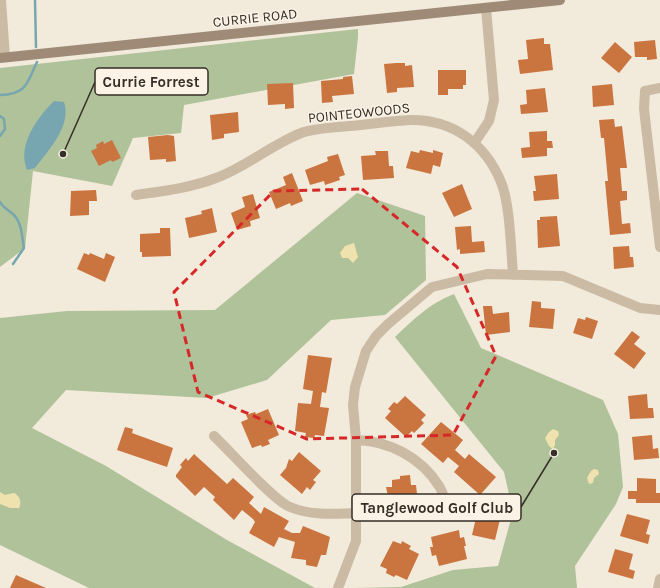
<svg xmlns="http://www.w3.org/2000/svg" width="660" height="588" viewBox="0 0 660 588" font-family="Karla,sans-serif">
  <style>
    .green { fill: #afc299 }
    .sand { fill: #efe2af }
    .water { fill: #78a6b0 }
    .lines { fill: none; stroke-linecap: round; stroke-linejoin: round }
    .stream { stroke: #78a6b0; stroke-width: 2.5 }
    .building { fill: #ca7440 }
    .street { stroke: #cbbba5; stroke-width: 10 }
    .secondary { stroke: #9e8a77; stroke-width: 10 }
    .marked { fill: none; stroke: #d62828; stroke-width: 3; stroke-dasharray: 8 5; stroke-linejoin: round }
    .labels { text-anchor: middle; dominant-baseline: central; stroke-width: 3; stroke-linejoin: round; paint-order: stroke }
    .street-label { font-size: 14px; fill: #362e27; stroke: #faf3e6 }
    .leader { fill: none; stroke: #362e27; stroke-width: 1.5 }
    .callout-dot { fill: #362e27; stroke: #faf3e6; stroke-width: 1.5 }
    .callout { fill: #faf3e6; stroke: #362e27; stroke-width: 1.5 }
    .callout-label { font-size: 15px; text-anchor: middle; font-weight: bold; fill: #362e27 }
  </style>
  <rect width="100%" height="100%" fill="#f2eada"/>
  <path class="green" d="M 358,29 L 358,37 L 354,74 L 184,105 L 181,133 L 133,138 L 112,186 L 33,171 L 25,248 L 0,267 L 0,68 Z
    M 357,193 L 425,216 L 426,280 L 385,315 L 331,320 L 267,380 L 207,398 L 66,390 L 32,428 L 106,466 L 227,540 L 315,588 L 89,588 L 0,545 L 0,318 L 67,311 L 215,310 Z
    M 454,294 L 481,348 L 603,400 L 618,434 L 623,487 L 616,504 L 575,566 L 577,588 L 354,588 L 401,587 L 453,570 L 498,566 L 513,512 L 504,472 L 395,337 C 414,319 430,303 454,294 Z"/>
  <path class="sand" d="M 354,243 L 358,257 L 353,263 L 348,258 L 342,258 L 340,253 L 345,246 Z
    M 553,429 L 558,431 L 559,435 L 555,440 L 555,445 L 553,449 L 549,446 L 545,438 L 549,432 Z
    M 594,469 L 598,470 L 599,474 L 594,478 L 593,483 L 589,484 L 587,478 L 591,471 Z
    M 0,492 L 5,495 L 14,493 C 20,496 22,502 19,508 L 10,508 L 0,504 Z"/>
  <path class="water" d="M 54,101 L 64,102 C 72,125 49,150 35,168 L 27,170 C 17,145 37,118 54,101 Z"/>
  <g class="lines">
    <path class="stream" d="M 35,0 L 36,47
      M 0,95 C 28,94 27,82 37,62
      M 0,116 L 4,119 L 5,129 L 0,136
      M 0,202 C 4,209 9,210 14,215 C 22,223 22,238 24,248 L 13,264"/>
  </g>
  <path class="building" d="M 544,38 L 544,44 L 550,44 L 553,70 L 520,74 L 518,60 L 528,59 L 526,40 Z
    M 655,40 L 657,59 L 647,60 L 647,57 L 635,57 L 634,42 Z
    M 615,42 L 632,57 L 619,73 L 601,58 Z
    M 396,63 L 405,63 L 405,66 L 412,65 L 414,87 L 397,88 L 397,92 L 387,93 L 384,64 Z
    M 438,70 L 466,70 L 466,85 L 463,85 L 463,89 L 448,89 L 448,95 L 438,95 Z
    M 352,76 L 354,94 L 332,96 L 333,102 L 322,103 L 321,81 L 343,79 L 343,77 Z
    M 293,83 L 294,108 L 285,109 L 285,104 L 268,105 L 267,84 Z
    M 612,84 L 614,105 L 593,107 L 592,86 Z
    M 545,88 L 548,112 L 521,114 L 520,105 L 527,104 L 526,90 Z
    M 238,112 L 239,132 L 224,134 L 224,138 L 212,140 L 210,115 Z
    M 614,119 L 615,127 L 622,126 L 627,168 L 620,168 L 622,191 L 627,191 L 627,200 L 620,201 L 622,224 L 630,223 L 631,233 L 610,235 L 605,181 L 608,181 L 604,138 L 601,138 L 599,120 Z
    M 547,131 L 547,141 L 552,141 L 553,148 L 547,148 L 547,156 L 522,158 L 521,148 L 530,147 L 529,132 Z
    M 168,135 L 174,136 L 176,161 L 166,162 L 166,159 L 150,160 L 148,137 Z
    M 112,140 L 121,158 L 112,162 L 111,160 L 99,166 L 91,151 L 97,148 L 96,145 L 103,141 L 104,144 Z
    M 420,150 L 433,153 L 433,150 L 443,153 L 440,167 L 433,165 L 431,174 L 406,168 L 411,151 L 419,153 Z
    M 375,151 L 388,151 L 389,166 L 393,166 L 394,178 L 363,180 L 361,156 L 376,155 Z
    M 338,154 L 345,175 L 339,177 L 340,180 L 325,185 L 324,181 L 310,185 L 305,170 L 328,161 L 327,157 Z
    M 292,173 L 303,201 L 291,206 L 290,203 L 276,209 L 269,192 L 286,185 L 283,177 Z
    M 557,174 L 559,199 L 534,201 L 533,191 L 536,191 L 534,176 Z
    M 462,184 L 472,209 L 454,217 L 442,193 Z
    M 96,190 L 97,201 L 89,201 L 89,215 L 70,216 L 71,191 Z
    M 253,194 L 260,218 L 250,221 L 251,226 L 237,230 L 231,213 L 245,207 L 242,197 Z
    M 212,208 L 217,232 L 189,238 L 185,218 L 202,214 L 201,211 Z
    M 557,216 L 560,246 L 538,248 L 537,220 L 540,220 L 540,217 Z
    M 471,226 L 472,242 L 484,241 L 485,252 L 460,254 L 460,249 L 457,250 L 455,227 Z
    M 160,228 L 170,228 L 171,256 L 142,257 L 142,252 L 140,252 L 140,234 L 160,233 Z
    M 629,246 L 630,257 L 633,257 L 634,267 L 614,269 L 613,247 Z
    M 84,253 L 89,255 L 90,253 L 104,259 L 106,253 L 115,257 L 105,282 L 77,269 Z
    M 532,301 L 541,302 L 541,308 L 555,309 L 553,329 L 529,327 Z
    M 483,306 L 492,306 L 493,314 L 509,312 L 510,332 L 486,335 Z
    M 586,317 L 598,321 L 592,339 L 573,333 L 578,318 L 585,320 Z
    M 632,331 L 640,337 L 634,344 L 646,353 L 634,369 L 614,354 Z
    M 308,355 L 332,358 L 326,393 L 322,392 L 320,407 L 329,408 L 324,436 L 315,435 L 314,438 L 305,437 L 306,433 L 295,431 L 298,403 L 311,404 L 313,391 L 303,389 Z
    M 647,394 L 648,408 L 653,408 L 654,418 L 630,419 L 628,396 Z
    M 405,396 L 426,415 L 421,420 L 424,423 L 414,433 L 412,431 L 406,437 L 385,418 L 391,411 L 388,409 L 394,402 L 397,404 Z
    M 268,409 L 279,435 L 268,440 L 270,444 L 262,447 L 261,445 L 252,448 L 241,422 L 248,419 L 246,415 L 255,412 L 256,414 Z
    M 441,422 L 463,440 L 455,450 L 465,459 L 469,454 L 496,477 L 480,495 L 454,472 L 459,466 L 448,457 L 443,463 L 421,444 Z
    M 125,427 L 133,429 L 132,433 L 173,448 L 167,467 L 117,450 Z
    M 652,435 L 653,449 L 658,448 L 659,458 L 634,460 L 632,437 Z
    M 299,452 L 321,471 L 313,480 L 316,482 L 310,490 L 307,487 L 302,494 L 280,475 L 286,468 L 289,459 L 292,461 Z
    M 194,454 L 227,484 L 233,478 L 254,497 L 249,503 L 261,514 L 264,507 L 289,521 L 284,529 L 292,533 L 300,533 L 303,526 L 330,537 L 326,555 L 321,555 L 317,567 L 306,565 L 306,560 L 291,558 L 295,542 L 279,537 L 274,547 L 249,533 L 255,522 L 253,519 L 242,510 L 234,520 L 213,500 L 215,497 L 204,487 L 195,496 L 176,477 L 176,475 L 182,467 L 180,465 L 186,458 L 188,461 Z
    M 410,475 L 411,485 L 416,485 L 417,494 L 414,494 L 414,501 L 397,502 L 397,506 L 390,506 L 386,487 L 392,487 L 392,480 L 400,479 L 400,476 Z
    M 637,478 L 656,479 L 656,493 L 660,493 L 660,503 L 636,503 L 636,499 L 628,499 L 628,491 L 637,491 Z
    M 480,501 L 503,507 L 495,540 L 472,535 Z
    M 627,514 L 650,520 L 646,534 L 650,535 L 648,544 L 620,536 Z
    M 459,530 L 460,538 L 464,537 L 466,546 L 464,546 L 467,559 L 439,566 L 436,555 L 432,556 L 430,547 L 433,547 L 431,537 Z
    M 393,541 L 401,544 L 402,541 L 411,546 L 409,549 L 419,554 L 407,580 L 396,575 L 394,577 L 386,573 L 387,569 L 380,566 Z
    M 615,549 L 633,554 L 629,569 L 635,571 L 633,579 L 608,572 Z
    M 16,575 L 46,588 L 10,588 Z"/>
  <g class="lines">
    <path class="street" d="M 1,0 L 5,57
      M 660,88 L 645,91 L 644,109 L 660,247
      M 475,142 L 489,121 L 494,100 L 486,8
      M 136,195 C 163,191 190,188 216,178 C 247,167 273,143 304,132 C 322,127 343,127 361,125 C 377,123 394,121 410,120 C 452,119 485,143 501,182 C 510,203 511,250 513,275
      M 214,436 C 230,451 273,500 290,507 C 312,516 334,514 357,513
      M 356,440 C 389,441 421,457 439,486 C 443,492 445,500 447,506
      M 338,588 L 356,541 L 356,440 L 353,405 L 355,387 L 366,351 L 376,336 L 388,324 L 432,287 L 487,274 L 563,276 L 640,308 L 660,310
      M 658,588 L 660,579"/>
    <path class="secondary" d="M 0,58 L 560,0"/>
  </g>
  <path class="marked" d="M 362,189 L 457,267 L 496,356 L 453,435 L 307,439 L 198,392 L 174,292 L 274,191 Z"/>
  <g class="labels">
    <g class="street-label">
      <text transform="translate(255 18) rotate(-6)">CURRIE ROAD</text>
      <text transform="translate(359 113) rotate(-6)">POINTEOWOODS</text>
    </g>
  </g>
  <path class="leader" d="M63 154L95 82M554 453L521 507"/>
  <g class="callout-dot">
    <circle cx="63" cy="154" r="4"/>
    <circle cx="554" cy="453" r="4"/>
  </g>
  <g class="callout">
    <rect x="95" y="68" width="113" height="27" rx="4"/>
    <rect x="352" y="494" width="169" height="27" rx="4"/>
  </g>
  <g class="callout-label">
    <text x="151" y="87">Currie Forrest</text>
    <text x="437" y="513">Tanglewood Golf Club</text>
  </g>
</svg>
